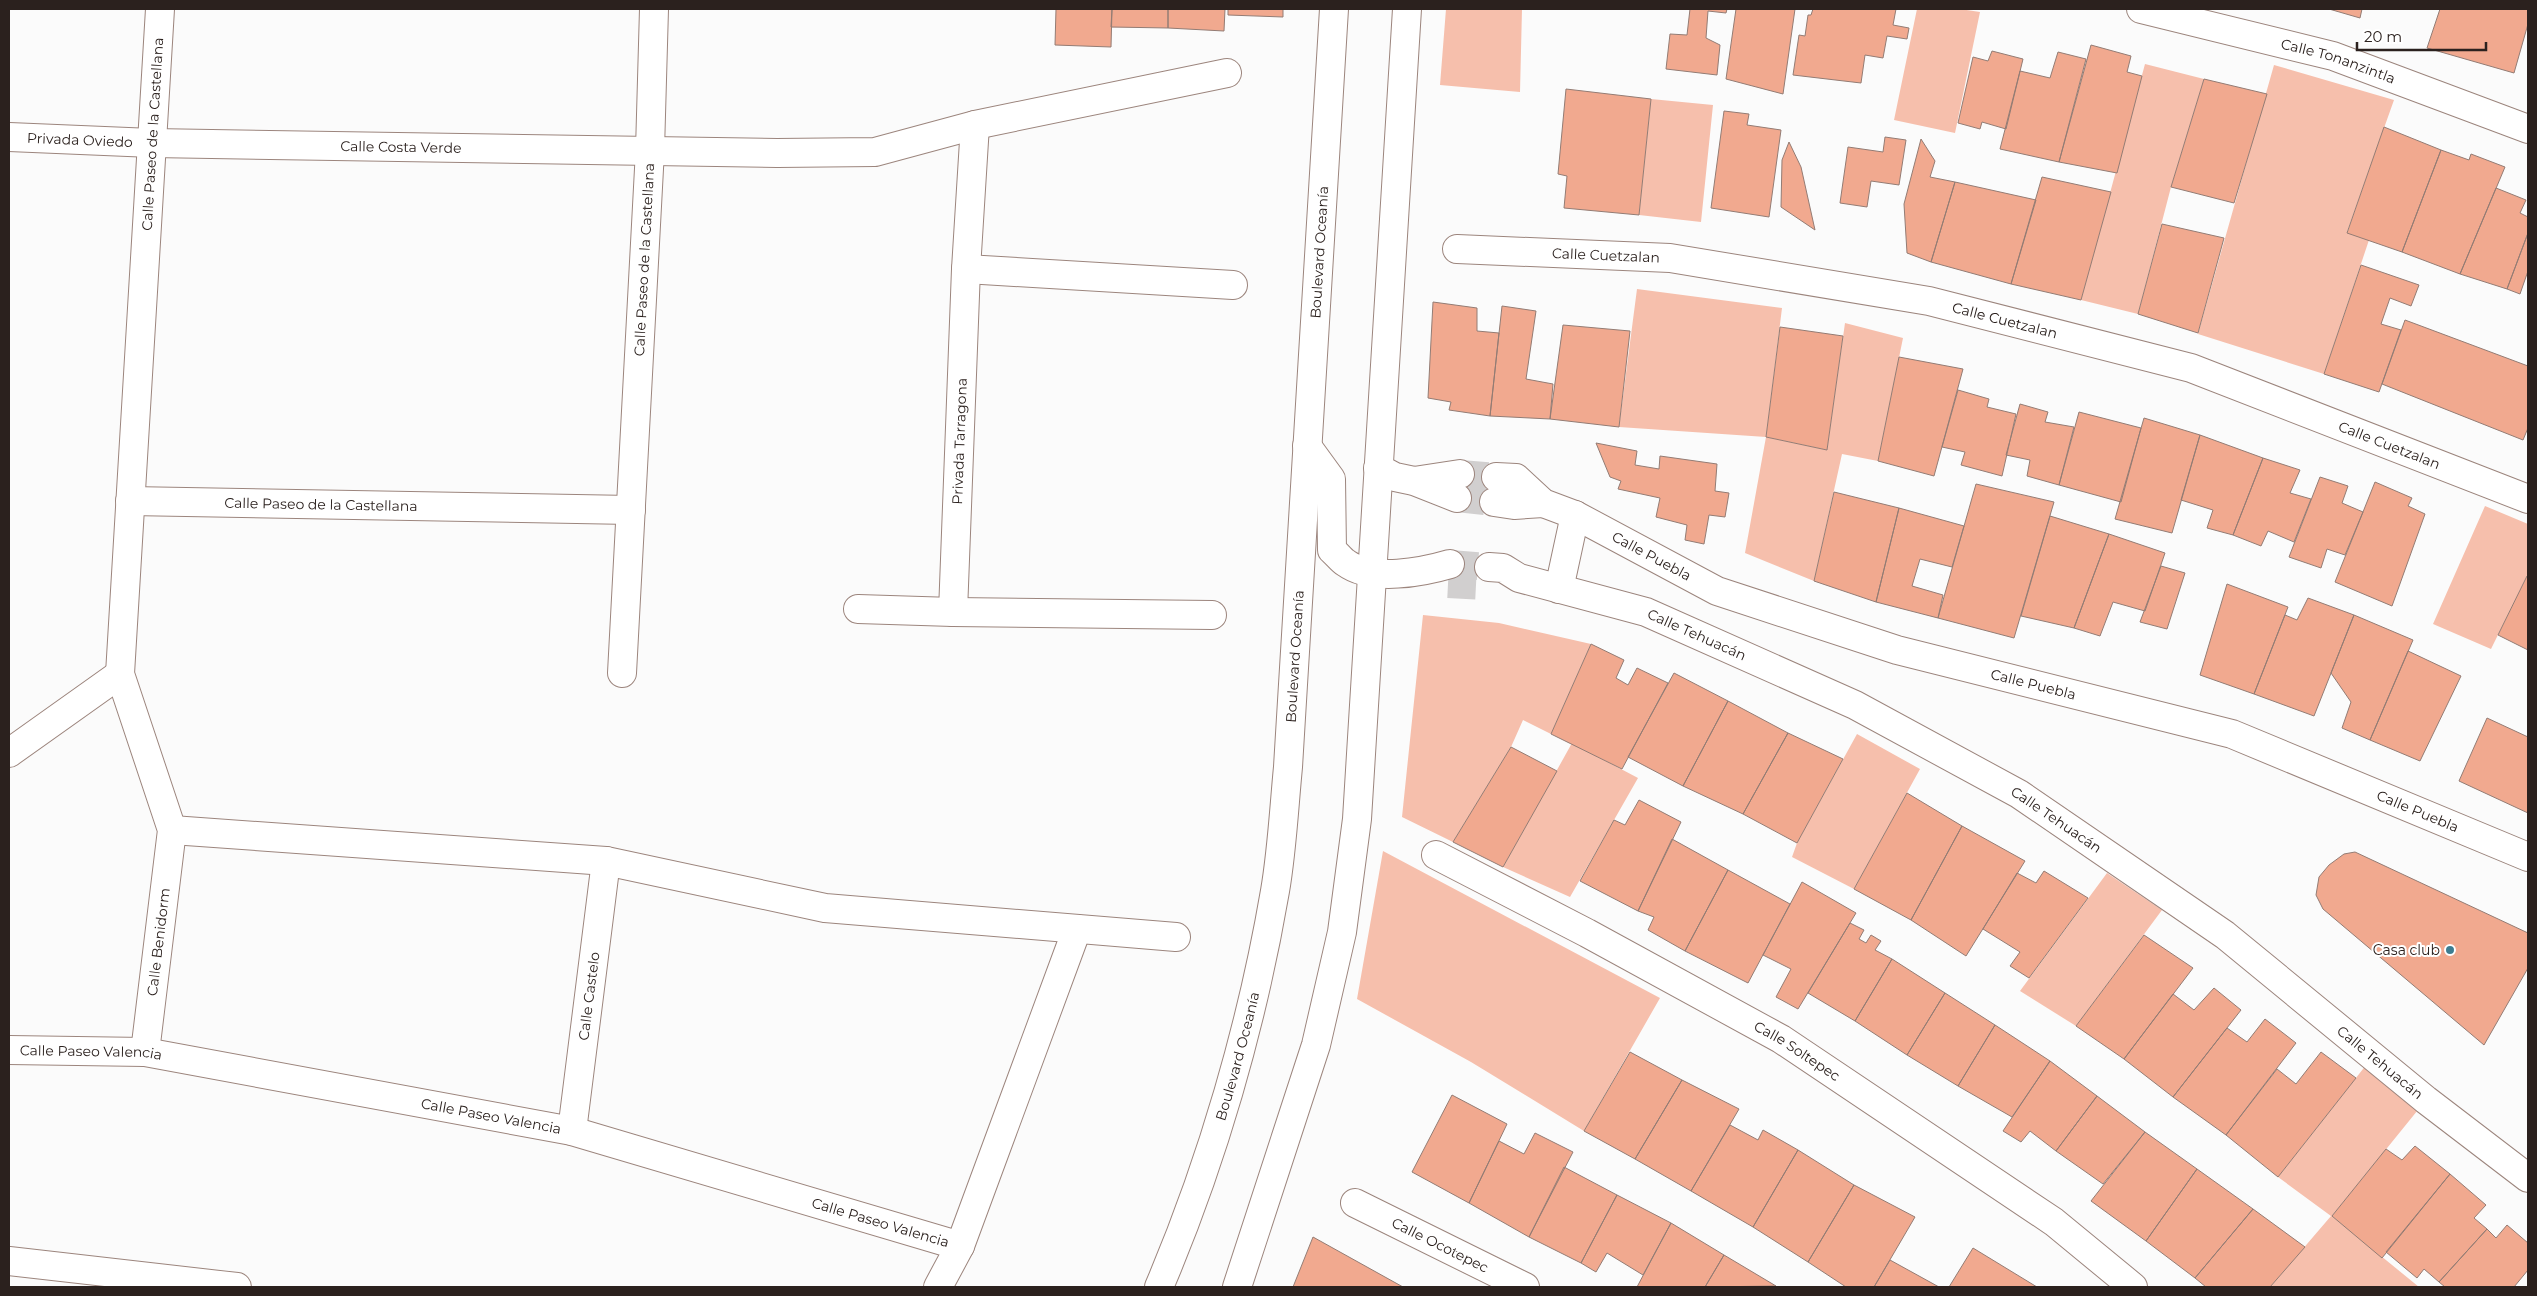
<svg xmlns="http://www.w3.org/2000/svg" width="2537" height="1296" viewBox="0 0 2537 1296" font-family="Montserrat,sans-serif">
  <style>
    .green { fill: #f6bfac }
    .building { fill: #f1a98f; stroke: #937c74 }
    .lines { fill: none; stroke-linecap: round; stroke-linejoin: round }
    .street-tunnel { stroke: #d1cfcf; stroke-width: 28; stroke-dasharray: 28 14; stroke-linecap: butt }
    .street-casing { stroke: #9c857d; stroke-width: 30 }
    .secondary-casing { stroke: #9c857d; stroke-width: 30 }
    .street { stroke: #fff; stroke-width: 28 }
    .secondary { stroke: #fff; stroke-width: 28 }
    .poi-dot { fill: #3d7d91; stroke: #fff; stroke-width: 2 }
    .labels { text-anchor: middle; dominant-baseline: central; stroke-width: 4; stroke-linejoin: round; paint-order: stroke }
    .street-label { font-size: 14px; fill: #2b211e; stroke: #fff }
    .poi-label { font-size: 14px; fill: #2b211e; stroke: #fff; text-anchor: end }
  </style>
  <rect width="100%" height="100%" fill="#fbfbfb"/>
  <path class="green" d="M 1446,9 L 1522,9 L 1520,92 L 1440,85 Z
    M 1917,9 L 1960,9 L 1980,12 L 1955,133 L 1894,120 Z
    M 2145,64 L 2204,79 L 2171,187 L 2138,314 L 2081,300 Z
    M 2274,65 L 2394,100 L 2347,232 L 2369,240 L 2324,374 L 2198,334 Z
    M 1651,99 L 1713,105 L 1701,222 L 1639,215 Z
    M 1637,289 L 1782,308 L 1766,437 L 1827,450 L 1845,323 L 1903,338 L 1878,461 L 1842,454 L 1814,581 L 1745,553 L 1766,437 L 1619,427 Z
    M 2485,506 L 2528,524 L 2528,574 L 2491,649 L 2433,624 Z
    M 1423,615 L 1499,623 L 1591,644 L 1551,734 L 1523,720 L 1511,747 L 1453,842 L 1402,817 Z
    M 1857,734 L 1920,769 L 1854,889 L 1792,857 L 1797,843 Z
    M 1572,743 L 1638,778 L 1570,897 L 1503,867 Z
    M 1383,851 L 1660,998 L 1584,1131 L 1471,1062 L 1357,999 Z
    M 2107,873 L 2162,910 L 2076,1026 L 2020,991 Z
    M 2374,1055 L 2426,1100 L 2332,1216 L 2419,1287 L 2270,1287 L 2331,1216 L 2278,1177 Z"/>
  <path class="building" d="M 1056,9 L 1112,9 L 1111,47 L 1055,45 Z
    M 1112,9 L 1168,9 L 1168,28 L 1111,27 Z
    M 1168,9 L 1225,9 L 1224,31 L 1168,28 Z
    M 1228,9 L 1283,9 L 1283,17 L 1228,15 Z
    M 1690,9 L 1727,9 L 1726,13 L 1708,11 L 1706,38 L 1720,45 L 1717,75 L 1666,69 L 1670,34 L 1687,35 Z
    M 1736,9 L 1795,9 L 1783,94 L 1726,79 Z
    M 1813,9 L 1896,9 L 1893,25 L 1909,28 L 1907,39 L 1887,36 L 1883,58 L 1865,55 L 1861,83 L 1793,75 L 1799,35 L 1805,36 L 1808,15 L 1811,15 Z
    M 2329,9 L 2362,9 L 2360,18 Z
    M 2440,9 L 2528,9 L 2528,24 L 2514,73 L 2427,48 Z
    M 2091,45 L 2131,56 L 2127,72 L 2142,76 L 2117,173 L 2059,162 Z
    M 1992,51 L 2023,59 L 2006,129 L 1982,122 L 1980,129 L 1958,123 L 1973,57 L 1988,61 Z
    M 2058,52 L 2086,59 L 2059,162 L 2000,149 L 2020,71 L 2050,78 Z
    M 2204,79 L 2267,94 L 2234,203 L 2171,187 Z
    M 1566,89 L 1651,99 L 1639,215 L 1564,208 L 1567,176 L 1558,174 Z
    M 1724,111 L 1749,114 L 1747,125 L 1781,130 L 1769,217 L 1711,208 Z
    M 2384,127 L 2441,150 L 2402,252 L 2347,233 Z
    M 1885,137 L 1906,140 L 1899,185 L 1871,181 L 1867,207 L 1840,203 L 1848,147 L 1883,152 Z
    M 1921,139 L 1935,161 L 1930,177 L 1955,182 L 1931,262 L 1907,253 L 1904,204 Z
    M 1789,142 L 1801,167 L 1815,230 L 1781,207 L 1782,160 Z
    M 2441,150 L 2469,160 L 2471,154 L 2505,167 L 2460,274 L 2402,252 Z
    M 2042,177 L 2111,192 L 2081,300 L 2011,284 Z
    M 1955,182 L 2036,200 L 2011,284 L 1931,262 Z
    M 2496,188 L 2526,200 L 2520,213 L 2528,217 L 2528,233 L 2507,289 L 2460,274 Z
    M 2162,224 L 2224,238 L 2198,333 L 2138,314 Z
    M 2528,233 L 2528,271 L 2520,294 L 2507,289 Z
    M 2361,265 L 2419,285 L 2411,306 L 2390,298 L 2381,324 L 2401,330 L 2379,392 L 2324,374 Z
    M 1433,302 L 1477,308 L 1477,331 L 1499,333 L 1490,416 L 1449,410 L 1451,402 L 1428,398 Z
    M 1502,306 L 1536,311 L 1526,379 L 1553,384 L 1550,419 L 1490,416 Z
    M 2405,320 L 2528,366 L 2528,428 L 2523,440 L 2382,384 Z
    M 1563,325 L 1630,331 L 1619,427 L 1550,419 Z
    M 1780,327 L 1843,336 L 1827,450 L 1766,437 Z
    M 1899,357 L 1963,369 L 1934,476 L 1878,461 Z
    M 1958,390 L 1989,399 L 1987,407 L 2016,414 L 2002,476 L 1961,465 L 1965,452 L 1942,447 Z
    M 2020,404 L 2048,412 L 2045,422 L 2074,427 L 2059,485 L 2027,476 L 2030,460 L 2006,455 Z
    M 2079,412 L 2141,428 L 2121,502 L 2059,485 Z
    M 2144,418 L 2200,435 L 2172,533 L 2115,519 Z
    M 2200,435 L 2263,458 L 2233,535 L 2207,528 L 2213,510 L 2181,500 Z
    M 1596,443 L 1637,451 L 1635,465 L 1659,469 L 1660,456 L 1717,464 L 1715,491 L 1729,493 L 1725,517 L 1709,515 L 1704,544 L 1685,540 L 1687,525 L 1656,517 L 1660,498 L 1618,489 L 1621,481 L 1610,477 Z
    M 2263,458 L 2300,470 L 2290,493 L 2311,499 L 2294,542 L 2268,531 L 2261,546 L 2233,535 Z
    M 2320,477 L 2348,486 L 2342,503 L 2363,512 L 2345,555 L 2327,549 L 2321,568 L 2289,557 Z
    M 2375,482 L 2412,498 L 2408,506 L 2425,514 L 2392,606 L 2335,582 Z
    M 1976,484 L 2054,502 L 2014,638 L 1938,618 Z
    M 1834,492 L 1899,508 L 1876,602 L 1814,581 Z
    M 1899,508 L 1964,526 L 1952,567 L 1920,559 L 1912,586 L 1943,595 L 1938,618 L 1876,602 Z
    M 2050,516 L 2109,534 L 2074,628 L 2021,616 Z
    M 2109,534 L 2165,553 L 2145,611 L 2113,602 L 2100,636 L 2074,628 Z
    M 2161,566 L 2185,573 L 2167,629 L 2140,622 Z
    M 2527,576 L 2528,576 L 2528,650 L 2498,635 Z
    M 2227,584 L 2288,607 L 2254,694 L 2200,675 Z
    M 2308,598 L 2354,615 L 2314,716 L 2254,694 L 2285,615 L 2297,620 Z
    M 2354,615 L 2413,640 L 2370,740 L 2342,728 L 2351,702 L 2331,673 Z
    M 1591,644 L 1624,660 L 1616,678 L 1628,685 L 1637,668 L 1668,683 L 1622,769 L 1551,734 Z
    M 2408,651 L 2461,676 L 2420,761 L 2370,740 Z
    M 1674,673 L 1728,701 L 1683,786 L 1628,757 Z
    M 1728,701 L 1788,733 L 1743,814 L 1683,786 Z
    M 2487,718 L 2528,737 L 2528,813 L 2459,781 Z
    M 1788,733 L 1843,759 L 1797,843 L 1743,814 Z
    M 1511,747 L 1557,771 L 1503,867 L 1453,842 Z
    M 1907,793 L 1962,826 L 1911,920 L 1854,889 Z
    M 1639,800 L 1681,822 L 1638,911 L 1580,881 L 1614,820 L 1625,825 Z
    M 1962,826 L 2025,861 L 1966,956 L 1911,920 Z
    M 1672,839 L 1728,870 L 1685,951 L 1648,930 L 1654,917 L 1638,911 Z
    M 2355,852 L 2528,933 L 2528,968 L 2484,1045 L 2323,909 L 2316,895 L 2319,877 L 2329,865 L 2344,854 Z
    M 1728,870 L 1790,904 L 1748,983 L 1685,951 Z
    M 2044,871 L 2088,898 L 2029,978 L 2010,966 L 2020,952 L 1983,929 L 2017,873 L 2036,883 Z
    M 1802,882 L 1856,913 L 1798,1009 L 1776,997 L 1791,969 L 1763,955 Z
    M 1850,923 L 1864,930 L 1859,939 L 1866,943 L 1871,935 L 1881,941 L 1875,950 L 1892,959 L 1855,1021 L 1808,993 Z
    M 2144,935 L 2193,968 L 2124,1059 L 2076,1026 Z
    M 1892,959 L 1945,993 L 1907,1055 L 1855,1021 Z
    M 2214,988 L 2241,1010 L 2173,1097 L 2124,1059 L 2173,994 L 2194,1010 Z
    M 1945,993 L 1995,1025 L 1958,1086 L 1907,1055 Z
    M 2265,1019 L 2296,1043 L 2226,1135 L 2173,1097 L 2227,1028 L 2247,1042 Z
    M 1995,1025 L 2050,1061 L 2012,1117 L 1958,1086 Z
    M 1630,1052 L 1682,1080 L 1635,1159 L 1584,1131 Z
    M 2321,1052 L 2356,1078 L 2278,1177 L 2226,1135 L 2277,1069 L 2296,1084 Z
    M 2050,1061 L 2097,1096 L 2056,1151 L 2030,1131 L 2021,1142 L 2003,1131 Z
    M 1682,1080 L 1739,1109 L 1691,1191 L 1635,1159 Z
    M 1452,1095 L 1507,1124 L 1469,1203 L 1412,1172 Z
    M 2097,1096 L 2145,1132 L 2103,1184 L 2056,1151 Z
    M 1730,1125 L 1758,1140 L 1763,1130 L 1798,1150 L 1753,1227 L 1691,1191 Z
    M 2145,1132 L 2197,1169 L 2146,1241 L 2091,1201 Z
    M 1535,1133 L 1573,1152 L 1529,1237 L 1469,1203 L 1499,1141 L 1524,1154 Z
    M 2415,1146 L 2450,1174 L 2382,1258 L 2332,1216 L 2386,1149 L 2402,1160 Z
    M 1798,1150 L 1854,1185 L 1808,1262 L 1753,1227 Z
    M 1564,1167 L 1617,1195 L 1581,1263 L 1529,1237 Z
    M 2197,1169 L 2253,1209 L 2195,1278 L 2146,1241 Z
    M 2450,1174 L 2486,1205 L 2474,1218 L 2487,1229 L 2439,1282 L 2424,1269 L 2417,1278 L 2386,1252 Z
    M 1854,1185 L 1915,1217 L 1874,1287 L 1846,1287 L 1808,1262 Z
    M 1617,1195 L 1671,1223 L 1643,1275 L 1607,1253 L 1596,1272 L 1581,1263 Z
    M 2253,1209 L 2305,1247 L 2270,1287 L 2206,1287 L 2195,1278 Z
    M 1671,1223 L 1724,1255 L 1705,1287 L 1637,1287 Z
    M 2507,1225 L 2528,1243 L 2528,1270 L 2514,1287 L 2445,1287 L 2439,1282 L 2487,1229 L 2496,1238 Z
    M 1313,1237 L 1403,1287 L 1293,1287 Z
    M 1973,1248 L 2037,1287 L 1949,1287 Z
    M 1724,1255 L 1776,1286 L 1705,1287 Z
    M 1890,1260 L 1939,1287 L 1874,1287 Z"/>
  <g class="lines">
    <path class="street-tunnel" d="M 1460,474 L 1496,477
      M 1457,498 L 1494,502
      M 1450,564 L 1489,567
      M 1448,584 L 1487,586"/>
    <defs>
      <g id="street">
        <path id="s1" d="M 2141,9 L 2333,56 L 2528,129"/>
        <path id="s2" d="M 9,137 L 152,143 L 777,153 L 875,152 L 975,125 L 1227,73"/>
        <path id="s3" d="M 1457,249 L 1670,258 L 1929,301 L 2191,368 L 2528,499"/>
        <path d="M 966,269 L 1233,285"/>
        <path d="M 1307,446 L 1331,479 L 1332,550 C 1337,554 1341,560 1346,563 C 1372,582 1423,572 1450,564"/>
        <path d="M 1378,468 L 1395,477 L 1414,481 L 1457,498"/>
        <path id="s4" d="M 1496,477 L 1516,478 L 1543,503 L 1575,515 L 1717,591 L 1897,650 L 2232,734 L 2528,857"/>
        <path d="M 1414,481 L 1460,474"/>
        <path id="s5" d="M 130,501 L 631,510"/>
        <path d="M 1494,502 L 1514,505 L 1543,503"/>
        <path id="s6" d="M 1489,567 L 1503,568 L 1519,578 L 1646,612 L 1855,705 L 2019,794 L 2225,935 L 2426,1100 L 2528,1178"/>
        <path d="M 1559,589 L 1575,515"/>
        <path d="M 858,609 L 953,612 L 1212,615"/>
        <path id="s7" d="M 953,612 L 966,269 L 975,125"/>
        <path id="s8" d="M 622,673 L 650,150 L 654,9"/>
        <path d="M 9,753 L 120,674"/>
        <path d="M 172,830 L 606,861 L 825,908 L 1176,937"/>
        <path id="s9" d="M 1436,855 L 1587,933 L 1781,1039 L 2054,1222 L 2133,1287"/>
        <path id="s10" d="M 9,1050 L 145,1052 L 572,1131 L 960,1246 L 938,1287"/>
        <path id="s11" d="M 145,1052 L 172,830 L 120,674 L 160,9"/>
        <path id="s12" d="M 572,1131 L 606,861"/>
        <path id="s13" d="M 1355,1203 L 1525,1287"/>
        <path d="M 960,1246 L 1077,929"/>
      </g>
      <g id="secondary">
        <path d="M 9,1261 L 237,1287"/>
        <path id="s14" d="M 1159,1287 C 1212,1163 1252,1025 1275,891 C 1282,851 1284,808 1288,767 L 1334,9"/>
        <path d="M 1237,1287 L 1316,1045 L 1342,932 L 1357,819 L 1407,9"/>
      </g>
    </defs>
    <use href="#street" class="street-casing"/>
    <use href="#secondary" class="secondary-casing"/>
    <use href="#street" class="street"/>
    <use href="#secondary" class="secondary"/>
  </g>
  <circle class="poi-dot" cx="2450" cy="950" r="5"/>
  <g class="labels">
    <g class="street-label">
      <text stroke="none"><textPath href="#s1" startOffset="204">Calle Tonanzintla</textPath></text>
      <text stroke="none"><textPath href="#s11" startOffset="929">Calle Paseo de la Castellana</textPath></text>
      <text stroke="none"><textPath href="#s2" startOffset="71">Privada Oviedo</textPath></text>
      <text stroke="none"><textPath href="#s2" startOffset="392">Calle Costa Verde</textPath></text>
      <text stroke="none"><textPath href="#s14" startOffset="1054">Boulevard Oceanía</textPath></text>
      <text stroke="none"><textPath href="#s3" startOffset="149">Calle Cuetzalan</textPath></text>
      <text stroke="none"><textPath href="#s8" startOffset="414">Calle Paseo de la Castellana</textPath></text>
      <text stroke="none"><textPath href="#s3" startOffset="554">Calle Cuetzalan</textPath></text>
      <text stroke="none"><textPath href="#s7" startOffset="171">Privada Tarragona</textPath></text>
      <text stroke="none"><textPath href="#s3" startOffset="959">Calle Cuetzalan</textPath></text>
      <text stroke="none"><textPath href="#s5" startOffset="191">Calle Paseo de la Castellana</textPath></text>
      <text stroke="none"><textPath href="#s4" startOffset="178">Calle Puebla</textPath></text>
      <text stroke="none"><textPath href="#s6" startOffset="220">Calle Tehuacán</textPath></text>
      <text stroke="none"><textPath href="#s14" startOffset="649">Boulevard Oceanía</textPath></text>
      <text stroke="none"><textPath href="#s4" startOffset="582">Calle Puebla</textPath></text>
      <text stroke="none"><textPath href="#s4" startOffset="988">Calle Puebla</textPath></text>
      <text stroke="none"><textPath href="#s6" startOffset="625">Calle Tehuacán</textPath></text>
      <text stroke="none"><textPath href="#s11" startOffset="111">Calle Benidorm</textPath></text>
      <text stroke="none"><textPath href="#s12" startOffset="136">Calle Castelo</textPath></text>
      <text stroke="none"><textPath href="#s9" startOffset="411">Calle Soltepec</textPath></text>
      <text stroke="none"><textPath href="#s10" startOffset="82">Calle Paseo Valencia</textPath></text>
      <text stroke="none"><textPath href="#s14" startOffset="244">Boulevard Oceanía</textPath></text>
      <text stroke="none"><textPath href="#s6" startOffset="1030">Calle Tehuacán</textPath></text>
      <text stroke="none"><textPath href="#s10" startOffset="488">Calle Paseo Valencia</textPath></text>
      <text stroke="none"><textPath href="#s10" startOffset="892">Calle Paseo Valencia</textPath></text>
      <text stroke="none"><textPath href="#s13" startOffset="95">Calle Ocotepec</textPath></text>
    </g>
    <g class="poi-label">
      <text x="2440" y="950">Casa club</text>
    </g>
  </g>
  <rect width="2537" height="1296" fill="none" stroke="#2b211e" stroke-width="20"/>
  <path d="M2357 42v8h129v-8" fill="none" stroke="#2b211e" stroke-width="2.5"/>
  <text x="2364" y="42" font-size="15" fill="#2b211e" stroke="#ffffff" stroke-width="4" paint-order="stroke">20 m</text>
</svg>
